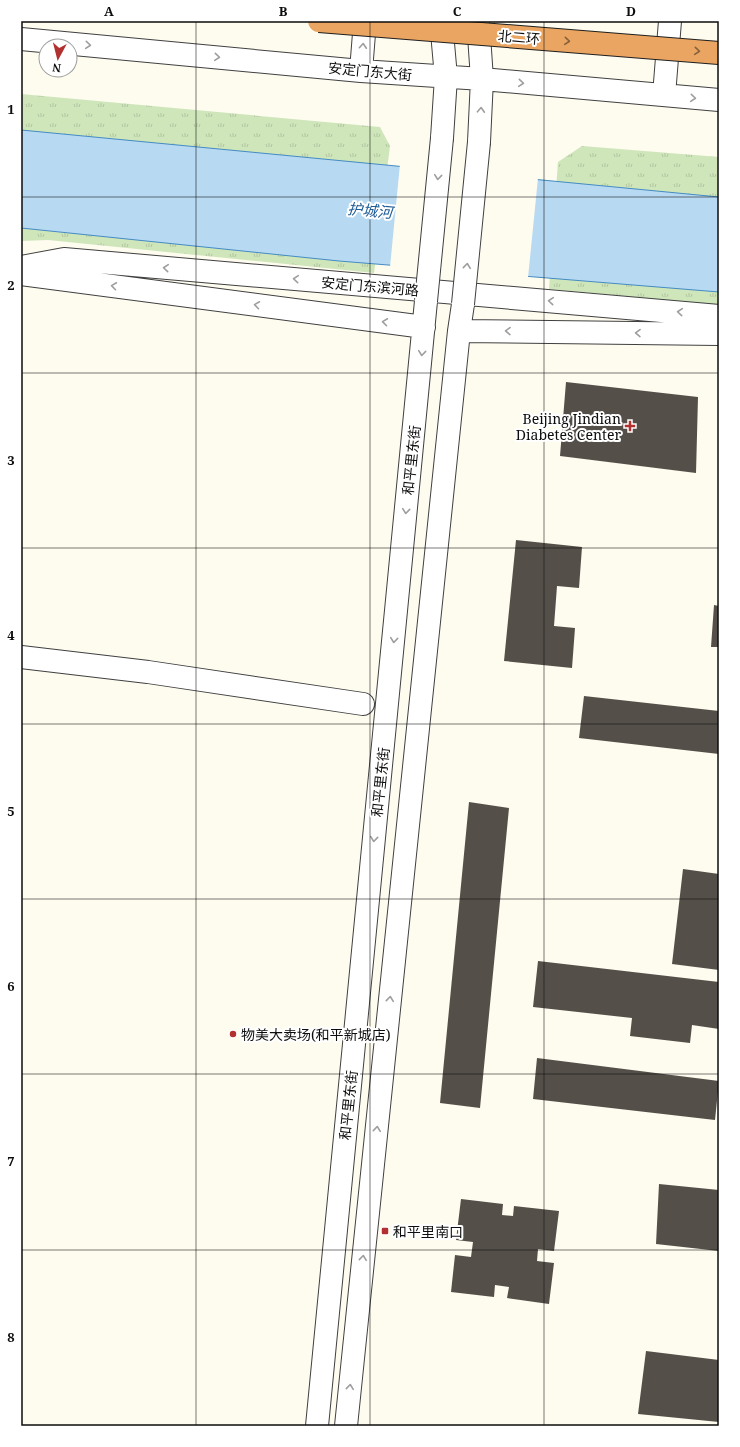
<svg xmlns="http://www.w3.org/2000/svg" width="740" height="1447" viewBox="0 0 740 1447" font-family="'Noto Serif','Noto Sans SC',serif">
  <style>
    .park { fill: url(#park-tufts) }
    .water { fill: #b7d9f1; stroke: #448bc3 }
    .pier { fill: #fefbef }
    .building { fill: #554f4a }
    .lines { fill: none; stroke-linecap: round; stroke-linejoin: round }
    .minor-casing { stroke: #404040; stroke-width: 24 }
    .minor { stroke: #fff; stroke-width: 22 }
    .minor-bridge-casing { stroke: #404040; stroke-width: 24; stroke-linecap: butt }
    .highway-bridge-casing { stroke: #1e1e1e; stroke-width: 24; stroke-linecap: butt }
    .minor-bridge { stroke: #fff; stroke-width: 22 }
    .highway-bridge { stroke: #e9a561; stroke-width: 22 }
    .oneway { stroke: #86613b }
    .oneway2 { stroke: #9e9e9e }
    .grid { fill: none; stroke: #0d0d0d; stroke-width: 1; stroke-opacity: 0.55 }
    .poi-dot { fill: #b33030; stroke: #fff; stroke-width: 1.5 }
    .labels { text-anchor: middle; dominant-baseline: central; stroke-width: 4; stroke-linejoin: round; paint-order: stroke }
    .street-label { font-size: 14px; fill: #0d0d0d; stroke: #fff }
    .poi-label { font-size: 14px; fill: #0d0d0d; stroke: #fff; text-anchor: start }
    .water-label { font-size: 15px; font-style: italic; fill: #205d96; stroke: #fff }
    .neatline { fill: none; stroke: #0d0d0d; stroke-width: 1.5 }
    .grid-label { font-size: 13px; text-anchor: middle; font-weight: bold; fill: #0d0d0d }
  </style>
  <defs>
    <pattern id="park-tufts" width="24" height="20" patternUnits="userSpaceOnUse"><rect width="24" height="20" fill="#cfe6bb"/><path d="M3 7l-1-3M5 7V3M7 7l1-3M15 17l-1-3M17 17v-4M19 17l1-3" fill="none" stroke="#b1c4a0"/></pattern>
  </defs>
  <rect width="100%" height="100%" fill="#fefbef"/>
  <path class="park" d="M 21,94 L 380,127 L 390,146 L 374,273 L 48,240 L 21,241 Z
    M 582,146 L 719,157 L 719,305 L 549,289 L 558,162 Z"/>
  <path class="water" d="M 21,130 L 719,197 L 719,292 L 339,261 L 21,228 Z"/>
  <path class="pier" d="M 400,164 L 538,178 L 528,278 L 390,267 Z"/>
  <path class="building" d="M 566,382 L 698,397 L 696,473 L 560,456 Z
    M 516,540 L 582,547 L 579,588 L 557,586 L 554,626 L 575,628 L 572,668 L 504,661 Z
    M 714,605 L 719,606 L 719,647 L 711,647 Z
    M 584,696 L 719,711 L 719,754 L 579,738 Z
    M 469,802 L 509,808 L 480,1108 L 440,1103 Z
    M 683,869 L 719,874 L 719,970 L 672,964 Z
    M 538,961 L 719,982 L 719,1029 L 692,1025 L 690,1043 L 630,1036 L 632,1018 L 533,1007 Z
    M 537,1058 L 719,1081 L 715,1120 L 533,1099 Z
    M 659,1184 L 719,1190 L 719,1251 L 656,1244 Z
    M 461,1199 L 503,1204 L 502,1215 L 513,1216 L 514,1206 L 559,1211 L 554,1251 L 538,1249 L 537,1261 L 554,1263 L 549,1304 L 507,1298 L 509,1287 L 495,1285 L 494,1297 L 451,1292 L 455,1255 L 471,1257 L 473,1242 L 456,1240 Z
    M 646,1351 L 719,1360 L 719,1422 L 638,1414 Z"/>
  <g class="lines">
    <defs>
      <path id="minor" d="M 441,21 L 446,77 L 442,138
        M 478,21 L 482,79 L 479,142
        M 21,39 L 361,71 L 482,79 L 719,100
        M 361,71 L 365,21
        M 664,95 L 670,21
        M 21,267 L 64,259 L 719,316
        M 21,274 L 424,327
        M 459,331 L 719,334
        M 21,657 L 148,672 L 363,704
        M 317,1426 L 426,301
        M 346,1426 L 459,331 L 463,304"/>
    </defs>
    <use href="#minor" class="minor-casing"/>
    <use href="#minor" class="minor"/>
    <defs>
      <path id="minor-bridge" d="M 426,301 L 442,138
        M 463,304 L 479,142"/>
      <path id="highway-bridge" d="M 319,21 L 719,53"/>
    </defs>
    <use href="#minor-bridge" class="minor-bridge-casing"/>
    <use href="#highway-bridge" class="highway-bridge-casing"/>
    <use href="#minor-bridge" class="minor-bridge"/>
    <use href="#highway-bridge" class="highway-bridge"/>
  </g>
  <defs><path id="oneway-chevron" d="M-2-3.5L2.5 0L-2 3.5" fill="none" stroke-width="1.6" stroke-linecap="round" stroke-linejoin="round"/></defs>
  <g class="oneway">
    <use href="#oneway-chevron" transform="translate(567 41) rotate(5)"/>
    <use href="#oneway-chevron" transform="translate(697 51) rotate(5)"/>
  </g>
  <g class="oneway2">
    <use href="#oneway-chevron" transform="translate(88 45) rotate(5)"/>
    <use href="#oneway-chevron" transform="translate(363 46) rotate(-86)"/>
    <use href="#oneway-chevron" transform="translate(217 57) rotate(5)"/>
    <use href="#oneway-chevron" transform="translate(521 83) rotate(5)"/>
    <use href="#oneway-chevron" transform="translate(693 98) rotate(5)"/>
    <use href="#oneway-chevron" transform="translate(481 110) rotate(-87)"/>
    <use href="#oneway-chevron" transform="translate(438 177) rotate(96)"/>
    <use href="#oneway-chevron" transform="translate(467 266) rotate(-84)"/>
    <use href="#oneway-chevron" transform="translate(166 268) rotate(-175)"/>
    <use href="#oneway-chevron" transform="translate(296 279) rotate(-175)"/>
    <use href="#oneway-chevron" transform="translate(114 286) rotate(-172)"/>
    <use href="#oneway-chevron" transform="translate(551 301) rotate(-175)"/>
    <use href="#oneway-chevron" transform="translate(257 305) rotate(-172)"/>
    <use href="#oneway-chevron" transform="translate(680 312) rotate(-175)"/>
    <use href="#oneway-chevron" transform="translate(385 322) rotate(-172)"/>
    <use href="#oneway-chevron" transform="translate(508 331) rotate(-179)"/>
    <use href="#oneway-chevron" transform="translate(638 333) rotate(-179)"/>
    <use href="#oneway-chevron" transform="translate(422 353) rotate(96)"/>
    <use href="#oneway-chevron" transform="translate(406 511) rotate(96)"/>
    <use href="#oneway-chevron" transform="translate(394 640) rotate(96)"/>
    <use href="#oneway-chevron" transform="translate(374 839) rotate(96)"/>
    <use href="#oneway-chevron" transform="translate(390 999) rotate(-84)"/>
    <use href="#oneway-chevron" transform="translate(377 1129) rotate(-84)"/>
    <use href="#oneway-chevron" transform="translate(363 1258) rotate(-84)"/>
    <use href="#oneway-chevron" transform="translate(350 1387) rotate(-84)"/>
  </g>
  <path class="grid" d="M 196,21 L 196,1426M 370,21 L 370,1426M 544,21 L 544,1426M 21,197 L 719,197M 21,373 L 719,373M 21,548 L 719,548M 21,724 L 719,724M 21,899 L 719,899M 21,1074 L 719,1074M 21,1250 L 719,1250"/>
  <g class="poi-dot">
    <path d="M628 420h4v4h4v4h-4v4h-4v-4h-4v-4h4z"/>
    <circle cx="233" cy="1034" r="4"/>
    <rect x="381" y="1227" width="8" height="8" rx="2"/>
  </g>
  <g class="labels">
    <g class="street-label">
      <text transform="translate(519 37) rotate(5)">北二环</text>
      <text transform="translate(370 71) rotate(5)">安定门东大街</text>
      <text transform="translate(370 286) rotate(5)">安定门东滨河路</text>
      <text transform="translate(411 460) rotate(-84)">和平里东街</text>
      <text transform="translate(380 782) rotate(-84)">和平里东街</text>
      <text transform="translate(348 1105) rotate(-84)">和平里东街</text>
    </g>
    <g class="poi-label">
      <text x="621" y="418" text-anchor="end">Beijing Jindian<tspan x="621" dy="16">Diabetes Center</tspan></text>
      <text x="241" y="1034">物美大卖场(和平新城店)</text>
      <text x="393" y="1231">和平里南口</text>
    </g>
    <g class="water-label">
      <text transform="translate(370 210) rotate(5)">护城河</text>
    </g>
  </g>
  <rect width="740" height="1447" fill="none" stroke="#ffffff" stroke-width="44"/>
  <g transform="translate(58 58) rotate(187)"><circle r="19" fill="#ffffff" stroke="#9e9e9e"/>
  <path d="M0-3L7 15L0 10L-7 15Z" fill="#b33030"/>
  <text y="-6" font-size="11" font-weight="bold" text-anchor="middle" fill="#0d0d0d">N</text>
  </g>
  <rect x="22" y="22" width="696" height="1403" class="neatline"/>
  <g class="grid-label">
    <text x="109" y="16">A</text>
    <text x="283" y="16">B</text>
    <text x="457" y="16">C</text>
    <text x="631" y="16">D</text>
    <text x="11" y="114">1</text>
    <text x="11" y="290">2</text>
    <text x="11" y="465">3</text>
    <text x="11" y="640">4</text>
    <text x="11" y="816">5</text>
    <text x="11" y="991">6</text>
    <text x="11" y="1166">7</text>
    <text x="11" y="1342">8</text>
  </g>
</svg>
